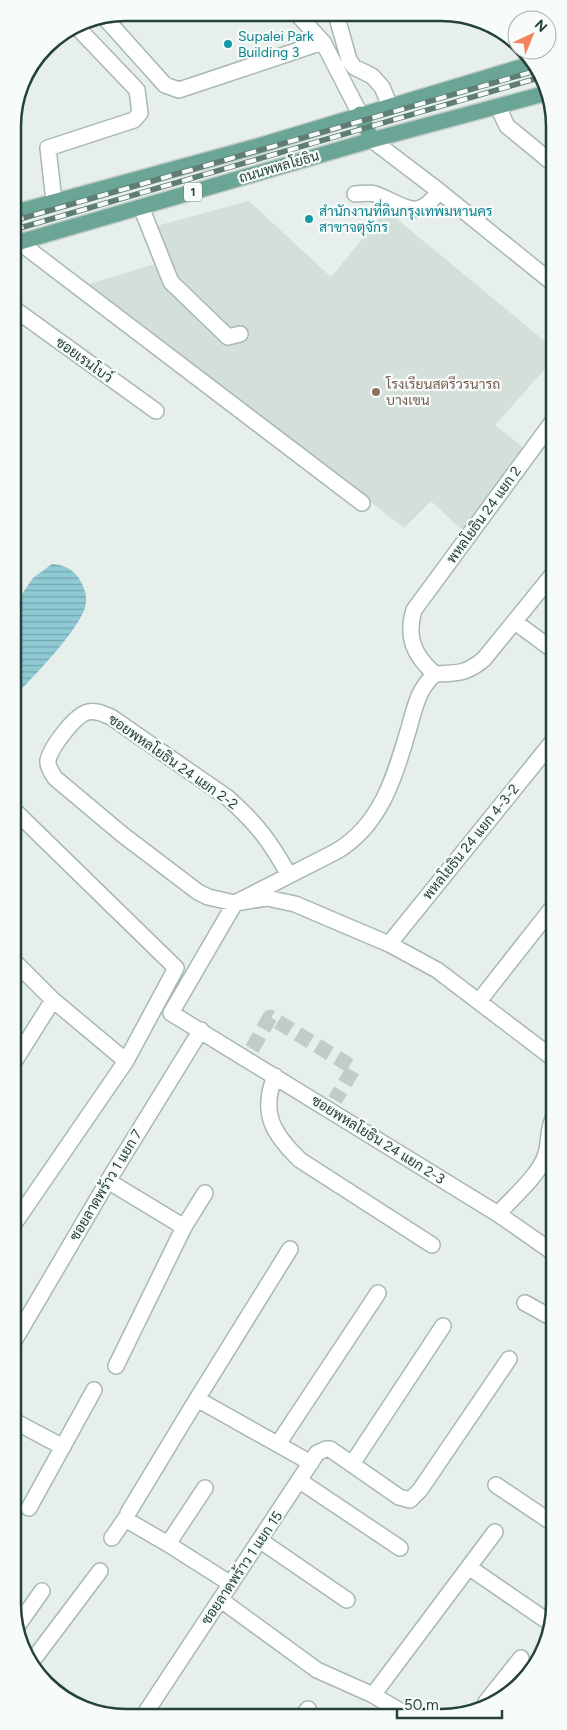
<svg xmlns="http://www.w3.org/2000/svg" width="567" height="1730" viewBox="0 0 567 1730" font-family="Figtree,Sarabun,sans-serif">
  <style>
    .built { fill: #d4dfda }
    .water { fill: url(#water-rules) }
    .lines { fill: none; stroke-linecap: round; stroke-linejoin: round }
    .minor-tunnel { stroke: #bfccc8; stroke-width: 15; stroke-dasharray: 15 8; stroke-linecap: butt }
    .minor-casing { stroke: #a8b8b2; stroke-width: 18 }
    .major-casing { stroke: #c2cac8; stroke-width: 18 }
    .minor { stroke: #fff; stroke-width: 15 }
    .major { stroke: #6aa596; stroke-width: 15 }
    .rail-casing { stroke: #5f7d75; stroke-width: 5.5 }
    .rail { stroke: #f7fbf9; stroke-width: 4; stroke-dasharray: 11; stroke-linecap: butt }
    .culture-dot { fill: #0f9aa8; stroke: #f7fbf9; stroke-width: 2 }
    .education-dot { fill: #8d6e63; stroke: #f7fbf9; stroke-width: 2 }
    .labels { text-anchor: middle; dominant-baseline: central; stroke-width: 4.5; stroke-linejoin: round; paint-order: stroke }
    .shield { fill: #f7fbf9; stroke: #637a73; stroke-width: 1 }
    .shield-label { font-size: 12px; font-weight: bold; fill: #24423a }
    .culture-label { font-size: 14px; fill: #0d838f; stroke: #f7fbf9; text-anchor: start }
    .street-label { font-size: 14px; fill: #24423a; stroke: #f7fbf9 }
    .education-label { font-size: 14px; fill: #785e54; stroke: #f7fbf9; text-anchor: start }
    .rim { fill: none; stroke: #24423a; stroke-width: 2.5 }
  </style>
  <defs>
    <pattern id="water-rules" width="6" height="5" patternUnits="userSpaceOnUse" patternTransform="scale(1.25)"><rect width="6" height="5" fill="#8ec9d4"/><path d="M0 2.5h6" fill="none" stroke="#74a5ad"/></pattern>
  </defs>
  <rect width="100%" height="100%" fill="#e6efeb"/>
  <path class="built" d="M 249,201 L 331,277 L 386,210 L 553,348 L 553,360 L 495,425 L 526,450 L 465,533 L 431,501 L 404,528 L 89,284 L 155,264 L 145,229 Z"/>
  <path class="water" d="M 52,564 C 62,564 72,569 78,577 C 83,585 87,593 86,603 C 83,627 31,679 13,698 L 13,607 L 33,578 Z"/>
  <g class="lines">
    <path class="minor-tunnel" d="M 252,1049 L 270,1017 L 354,1068 L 335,1100"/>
    <defs>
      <path id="minor" d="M 297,14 L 323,42 L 360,114
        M 336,14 L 349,60 L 354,67 L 372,76 L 382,87 L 390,106
        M 104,17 L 165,85 L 179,90 L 323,42
        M 498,107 L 507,126 L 552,163
        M 372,140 L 439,191 L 553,283
        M 355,194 C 361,194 369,192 375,194 C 404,204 416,224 439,191
        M 54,201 L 48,148 L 134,120 L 140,113 L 137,90 L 76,26
        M 141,207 L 171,282 L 228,337 L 240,334
        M 19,242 L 362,503
        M 13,308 L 156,411
        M 515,622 L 553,650
        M 435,674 C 418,689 415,707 409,728 C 395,775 382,824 337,851 L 235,903 L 171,1013 L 498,1214 L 554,1253
        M 435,674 C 413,655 406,636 414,610 L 553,421
        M 435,674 C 458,673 466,674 484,659 L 553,574
        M 14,810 L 176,968 L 126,1061 L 14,1224
        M 289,875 C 269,840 258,825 228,798 L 111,717 C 103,714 97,710 88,712 C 75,715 51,747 48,760 C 47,766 52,773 55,778 L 123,835 L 198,892 L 208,897 L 235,903 L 267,898 L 295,904 L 389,944 L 437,970 L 554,1059
        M 389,944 L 553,741
        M 14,961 L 53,1000 L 126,1061
        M 479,1001 L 553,907
        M 14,1062 L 53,1000
        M 275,1076 C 260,1113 273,1134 300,1160 L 432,1245
        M 108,1181 L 184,1227
        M 498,1214 C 513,1197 539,1176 546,1154 C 550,1141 547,1130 554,1116
        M 290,1249 L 197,1399 L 311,1463
        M 525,1303 L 554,1319
        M 14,1341 L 108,1181 L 201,1030
        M 116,1366 L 184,1227 L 205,1193
        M 14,1421 L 63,1447
        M 278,1444 L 378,1293
        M 352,1464 L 443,1326
        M 300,1481 L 400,1548
        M 496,1485 L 554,1524
        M 29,1508 L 94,1390
        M 128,1513 L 197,1399
        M 112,1538 L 125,1519 L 168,1544 L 205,1488
        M 261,1541 L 347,1600
        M 168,1544 L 231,1584
        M 470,1568 L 550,1623
        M 221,1600 L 317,1670 L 373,1695 L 407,1715
        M 16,1628 L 42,1591
        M 33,1660 L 100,1571
        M 373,1695 L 495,1532
        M 486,1702 L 521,1658
        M 144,1715 L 317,1453 L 326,1449 L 330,1449 L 399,1497 L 410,1500 L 420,1490 L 509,1359
        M 303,1715 L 308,1709"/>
      <path id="major" d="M 360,114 L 372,140
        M 13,213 L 258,146 L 531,64
        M 13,244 L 372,140 L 547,93"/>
    </defs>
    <use href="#minor" class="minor-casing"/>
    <use href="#major" class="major-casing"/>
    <use href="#minor" class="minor"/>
    <use href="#major" class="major"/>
    <defs>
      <path id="rail" d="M 13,221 L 535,71
        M 13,230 L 538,78"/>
    </defs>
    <use href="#rail" class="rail-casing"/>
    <use href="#rail" class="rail"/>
  </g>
  <g class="culture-dot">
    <circle cx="228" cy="44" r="5"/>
    <circle cx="309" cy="219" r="5"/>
  </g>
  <circle class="education-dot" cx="376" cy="392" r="5"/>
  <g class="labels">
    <rect class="shield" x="184" y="182.5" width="18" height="19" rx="4"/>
    <g class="shield-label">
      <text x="193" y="192">1</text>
    </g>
    <g class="culture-label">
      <text x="238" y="36">Supalei Park<tspan x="238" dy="16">Building 3</tspan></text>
      <text x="319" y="211">สำนักงานที่ดินกรุงเทพมหานคร<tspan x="319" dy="16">สาขาจตุจักร</tspan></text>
    </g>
    <g class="street-label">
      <text transform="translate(279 167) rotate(-16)">ถนนพหลโยธิน</text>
      <text transform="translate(84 360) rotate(36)">ซอยเรนโบว์</text>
      <text transform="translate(484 515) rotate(-54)">พหลโยธิน 24 แยก 2</text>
      <text transform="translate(173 762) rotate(35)">ซอยพหลโยธิน 24 แยก 2-2</text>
      <text transform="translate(471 842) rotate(-51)">พหลโยธิน 24 แยก 4-3-2</text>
      <text transform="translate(378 1140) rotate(32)">ซอยพหลโยธิน 24 แยก 2-3</text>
      <text transform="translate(106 1185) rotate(-59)">ซอยลาดพร้าว 1 แยก 7</text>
      <text transform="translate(242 1568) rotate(-56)">ซอยลาดพร้าว 1 แยก 15</text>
    </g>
    <g class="education-label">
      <text x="386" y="384">โรงเรียนสตรีวรนารถ<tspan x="386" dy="16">บางเขน</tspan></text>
    </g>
  </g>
  <path d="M0 0H567V1730H0ZM126 21H441A105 105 0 0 1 546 126V1604A105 105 0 0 1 441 1709H126A105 105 0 0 1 21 1604V126A105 105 0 0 1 126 21Z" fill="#f7fbf9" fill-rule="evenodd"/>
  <path class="rim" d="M126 21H441A105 105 0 0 1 546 126V1604A105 105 0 0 1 441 1709H126A105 105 0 0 1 21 1604V126A105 105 0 0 1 126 21Z"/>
  <g transform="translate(532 35) rotate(44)"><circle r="24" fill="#f7fbf9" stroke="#a3b1ad"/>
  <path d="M0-4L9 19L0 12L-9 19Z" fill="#f4845f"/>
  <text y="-8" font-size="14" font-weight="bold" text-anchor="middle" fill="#24423a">N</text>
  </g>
  <path d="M397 1710v8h105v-8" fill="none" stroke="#24423a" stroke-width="2.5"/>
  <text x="404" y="1710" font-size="15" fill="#24423a" stroke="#f7fbf9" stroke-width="4" paint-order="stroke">50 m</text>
</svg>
